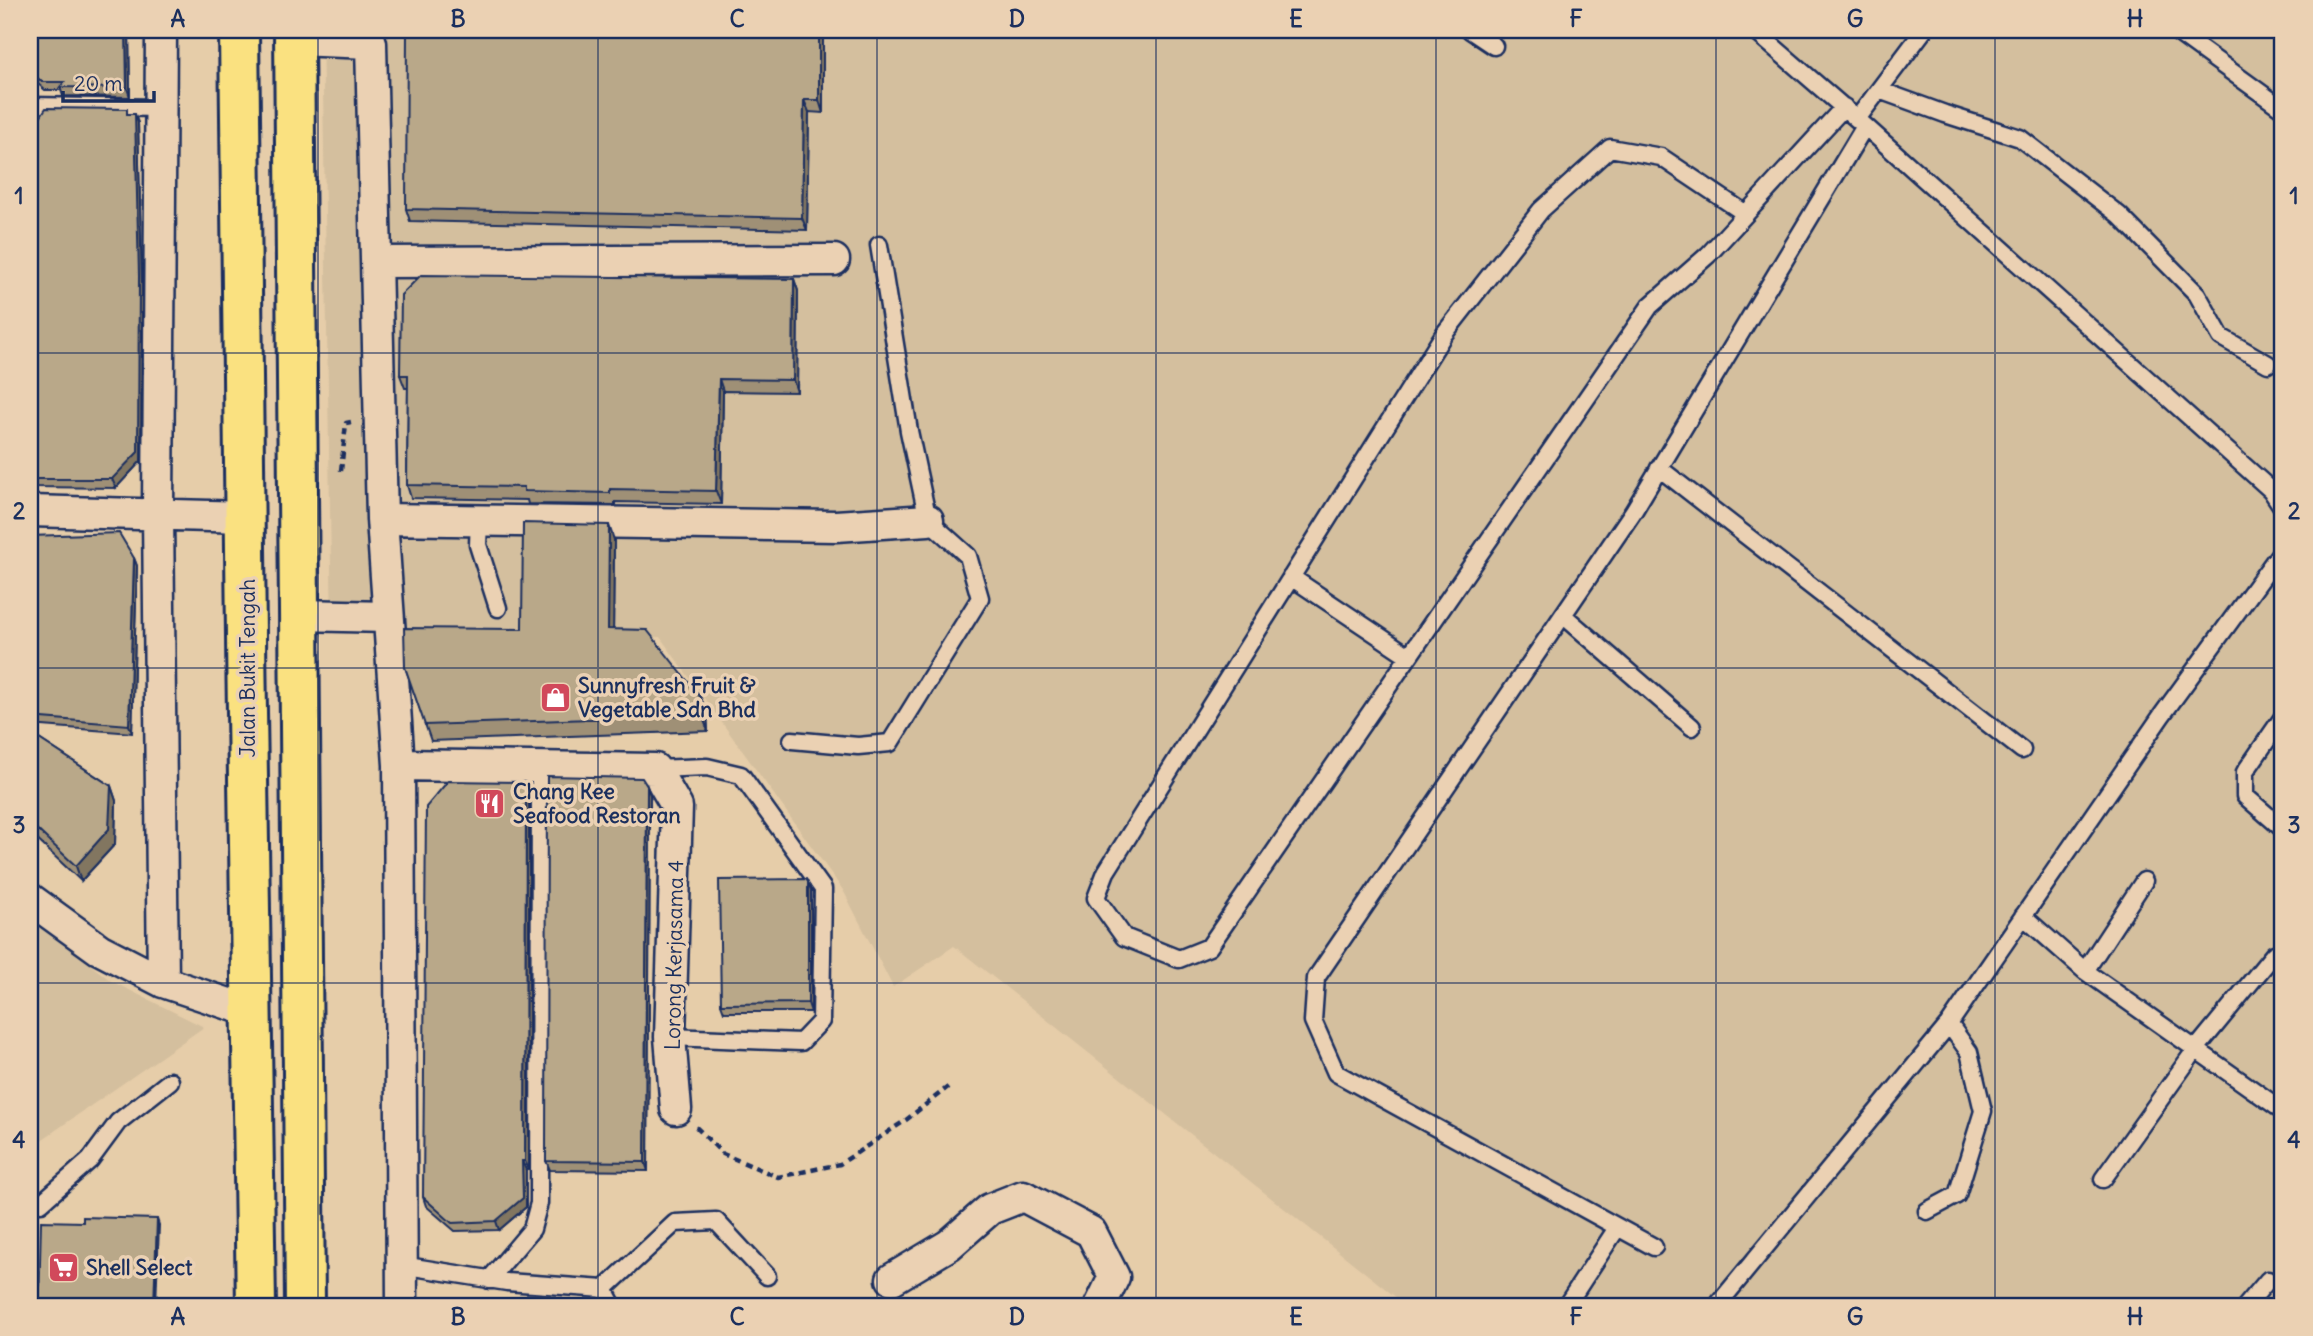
<svg xmlns="http://www.w3.org/2000/svg" width="2313" height="1336" viewBox="0 0 2313 1336" font-family="Delius,sans-serif">
  <style>
    .built { fill: #d4bf9e }
    .lines { fill: none; stroke-linecap: round; stroke-linejoin: round }
    .lane-casing { stroke: #1b2f5e; stroke-width: 21 }
    .street-casing { stroke: #1b2f5e; stroke-width: 35 }
    .highway-casing { stroke: #1b2f5e; stroke-width: 44 }
    .path { stroke: #1b2f5e; stroke-width: 4.5; stroke-dasharray: 7 5; stroke-linecap: butt }
    .lane { stroke: #ebd1b3; stroke-width: 16 }
    .street { stroke: #ebd1b3; stroke-width: 30 }
    .highway { stroke: #fae180; stroke-width: 38 }
    .wall { fill: #9f9076; stroke: #1b2f5e; stroke-width: 2 }
    .shaded-wall { fill: #827660; stroke: #1b2f5e; stroke-width: 2 }
    .building { fill: #b9a889; stroke: #1b2f5e; stroke-width: 2 }
    .grid { fill: none; stroke: #1b2f5e; stroke-width: 2; stroke-opacity: 0.55 }
    .labels { text-anchor: middle; dominant-baseline: central; stroke-width: 7; stroke-linejoin: round; paint-order: stroke }
    .street-label { font-size: 21px; fill: #1b2f5e; stroke: #ebd1b3 }
    .poi-label { font-size: 21px; font-weight: bold; fill: #1b2f5e; stroke: #ebd1b3; text-anchor: start }
    .neatline { fill: none; stroke: #1b2f5e; stroke-width: 2.5 }
    .grid-label { font-size: 23px; text-anchor: middle; font-weight: bold; fill: #1b2f5e }
  </style>
  <rect width="100%" height="100%" fill="#e6cda9"/>
  <filter id="ink" filterUnits="userSpaceOnUse"><feTurbulence type="fractalNoise" baseFrequency=".0143" numOctaves="2"/><feDisplacementMap in="SourceGraphic" scale="14" xChannelSelector="R" yChannelSelector="G"/><feConvolveMatrix kernelMatrix="1 2 1 2 8 2 1 2 1" color-interpolation-filters="sRGB"/></filter>
  <g filter="url(#ink)">
    <path class="built" d="M 322,30 L 2283,30 L 2283,1306 L 1407,1306 L 954,946 L 893,987 L 843,890 L 660,637 L 332,628 Z
      M 30,917 L 111,981 L 204,1027 L 30,1148 Z"/>
    <g class="lines">
      <defs>
        <path id="lane" d="M 1470,30 L 1494,46
          M 1754,30 L 1865,126 L 2271,490 L 2283,508
          M 2174,30 L 2283,109
          M 1879,90 L 1945,114 L 2020,138 L 2119,215 L 2197,294 L 2221,337 L 2268,364
          M 30,106 L 162,108
          M 1857,119 L 1924,30
          M 1746,214 L 1661,157 L 1610,148 L 1541,210 L 1444,334 L 1106,872 L 1096,898 L 1124,937 L 1179,959 L 1209,947 L 1650,306 L 1708,255 L 1844,107
          M 1659,468 L 2022,750
          M 479,520 L 478,545 L 498,608
          M 1291,577 L 1409,656
          M 1563,615 L 1692,727
          M 2283,717 L 2245,772 L 2245,796 L 2283,829
          M 792,740 L 858,746 L 890,743 L 980,598 L 968,556 L 928,520 L 909,431 L 879,245
          M 655,769 L 707,767 L 741,775 L 823,889 L 821,1021 L 801,1042 L 670,1037
          M 2023,916 L 2085,971 L 2283,1111
          M 2085,971 L 2144,881
          M 2103,1179 L 2196,1049 L 2274,954
          M 41,1203 L 90,1160 L 118,1122 L 170,1081
          M 1927,1211 L 1957,1195 L 1983,1111 L 1969,1052 L 1949,1024
          M 1654,1247 L 1336,1073 L 1313,1021 L 1316,978 L 1633,512 L 1865,126
          M 401,1265 L 507,1282 L 604,1289 L 675,1223 L 716,1221 L 767,1276
          M 489,1280 L 532,1229 L 539,1203 L 540,768
          M 604,1289 L 613,1306
          M 1566,1306 L 1617,1228
          M 1722,1306 L 1720,1302 L 1949,1024 L 2162,715 L 2283,549
          M 2246,1306 L 2268,1280"/>
        <path id="street" d="M 161,30 L 158,514 L 163,982
          M 294,40 L 371,43 L 382,519 L 399,765 L 402,1306
          M 377,262 L 834,260
          M 30,511 L 246,517
          M 382,519 L 836,526 L 928,520
          M 300,615 L 387,617
          M 399,765 L 655,769 L 677,807 L 670,1037 L 676,1109
          M 30,899 L 99,949 L 163,982 L 250,1011
          M 892,1279 L 949,1245 L 990,1209 L 1023,1196 L 1091,1232 L 1114,1277 L 1100,1306"/>
        <path id="highway" d="M 239,30 C 245,455 247,881 256,1306
          M 294,30 L 305,1306"/>
      </defs>
      <use href="#lane" class="lane-casing"/>
      <use href="#street" class="street-casing"/>
      <use href="#highway" class="highway-casing"/>
      <path class="path" d="M 341,471 L 346,423 L 351,422
        M 696,1127 L 723,1154 L 778,1177 L 840,1164 L 906,1120 L 948,1087"/>
      <use href="#lane" class="lane"/>
      <use href="#street" class="street"/>
      <use href="#highway" class="highway"/>
    </g>
    <path class="wall" d="M 30,30 L 129,30 L 130,97 L 63,96 L 61,90 L 45,90 L 30,77 Z
      M 823,30 L 823,113 L 809,112 L 807,230 L 410,221 L 406,209 Z
      M 129,114 L 138,123 L 142,285 L 141,461 L 116,488 L 35,487 L 34,485 L 30,485 L 30,132 Z
      M 794,279 L 798,291 L 797,392 L 723,391 L 721,504 L 615,502 L 615,505 L 528,504 L 527,500 L 411,498 L 407,485 L 408,388 L 405,388 L 400,375 Z
      M 30,536 L 134,558 L 137,566 L 132,733 L 30,725 Z
      M 614,540 L 613,629 L 701,698 L 707,714 L 708,731 L 431,741 L 405,667 L 522,629 Z
      M 30,733 L 111,786 L 116,801 L 115,844 L 81,881 L 30,833 Z
      M 647,786 L 650,795 L 648,1171 L 550,1170 L 546,1161 Z
      M 529,791 L 529,1170 L 526,1170 L 526,1207 L 499,1230 L 455,1231 L 426,1206 L 423,1197 Z
      M 808,882 L 811,890 L 811,1012 L 724,1012 L 721,1004 Z"/>
    <path class="shaded-wall" d="M 126,30 L 129,30 L 130,97 L 127,88 Z
      M 819,30 L 823,30 L 823,113 L 819,100 Z
      M 804,100 L 809,112 L 807,230 L 802,218 Z
      M 135,114 L 138,123 L 142,285 L 141,461 L 116,488 L 112,479 Z
      M 794,279 L 798,291 L 797,392 L 793,380 Z
      M 719,379 L 723,391 L 721,504 L 716,491 Z
      M 609,525 L 614,540 L 613,645 L 608,629 Z
      M 134,558 L 137,566 L 132,733 L 129,725 Z
      M 701,698 L 707,714 L 708,731 L 702,715 Z
      M 526,782 L 529,791 L 529,1170 L 525,1161 Z
      M 111,786 L 116,801 L 115,844 L 81,881 L 76,866 Z
      M 647,786 L 650,795 L 648,1171 L 645,1162 Z
      M 808,882 L 811,890 L 811,1012 L 808,1003 Z
      M 522,1161 L 526,1170 L 526,1207 L 499,1230 L 496,1221 Z
      M 157,1219 L 159,1225 L 156,1306 L 154,1306 Z"/>
    <path class="building" d="M 30,30 L 126,30 L 127,88 L 60,87 L 64,82 L 42,82 L 30,71 Z
      M 407,30 L 819,30 L 819,100 L 804,100 L 802,218 L 406,209 Z
      M 46,108 L 127,109 L 127,114 L 135,114 L 139,276 L 138,452 L 112,479 L 32,479 L 32,477 L 30,477 L 30,132 Z
      M 421,275 L 794,279 L 793,380 L 719,379 L 716,491 L 610,489 L 610,493 L 524,491 L 524,487 L 407,485 L 408,375 L 400,375 L 401,295 Z
      M 523,523 L 609,525 L 608,629 L 647,630 L 701,698 L 702,715 L 425,725 L 405,667 L 404,628 L 522,629 Z
      M 119,533 L 134,558 L 129,725 L 30,717 L 30,536 Z
      M 30,733 L 111,786 L 109,829 L 76,866 L 30,823 Z
      M 547,776 L 642,778 L 647,786 L 645,1162 L 546,1161 Z
      M 448,781 L 526,782 L 525,1161 L 522,1161 L 523,1198 L 496,1221 L 452,1223 L 423,1197 L 426,807 Z
      M 806,879 L 808,882 L 808,1003 L 721,1004 L 719,880 Z
      M 83,1217 L 157,1219 L 154,1306 L 39,1305 L 41,1221 L 83,1222 Z"/>
  </g>
  <path class="grid" d="M 318,30 L 318,1306M 598,30 L 598,1306M 877,30 L 877,1306M 1156,30 L 1156,1306M 1436,30 L 1436,1306M 1716,30 L 1716,1306M 1995,30 L 1995,1306M 30,353 L 2283,353M 30,668 L 2283,668M 30,983 L 2283,983"/>
  <defs>
    <symbol id="shop-square" viewBox="-11 -11 22 22"><rect x="-9" y="-9" width="18" height="18" rx="4" fill="#d1495b" stroke="#ebd1b3"/><path d="M-5-2.5h2.3a2.7 3.5 0 0 1 5.4 0H5L5.5 6h-11ZM-1.5-2.5h3a1.5 2.3 0 0 0-3 0Z" fill="#fff"/></symbol>
    <symbol id="restaurant-square" viewBox="-11 -11 22 22"><rect x="-9" y="-9" width="18" height="18" rx="4" fill="#d1495b" stroke="#ebd1b3"/><path d="M-5-6h1v4h1v-4h1v4h1v-4h1v5L-1.5 .5V6h-2V.5L-5-1ZM5-6V6H3V1.5H1.5Q1.5-4 5-6Z" fill="#fff"/></symbol>
    <symbol id="supermarket-square" viewBox="-11 -11 22 22"><rect x="-9" y="-9" width="18" height="18" rx="4" fill="#d1495b" stroke="#ebd1b3"/><path d="M-6-5.5h2.5l.6 2H6L4.5 2H-2.5L-4.4-4H-6ZM-1.5 3.2a1.3 1.3 0 1 0 .1 0ZM3 3.2a1.3 1.3 0 1 0 .1 0Z" fill="#fff"/></symbol>
  </defs>
  <g fill-rule="evenodd">
    <use href="#shop-square" x="538" y="680" width="35" height="35"/>
    <use href="#restaurant-square" x="472" y="786" width="35" height="35"/>
    <use href="#supermarket-square" x="46" y="1250" width="35" height="35"/>
  </g>
  <g class="labels">
    <g class="street-label">
      <text transform="translate(247 668) rotate(-90)">Jalan Bukit Tengah</text>
      <text transform="translate(674 955) rotate(-89)">Lorong Kerjasama 4</text>
    </g>
    <g class="poi-label">
      <text x="578" y="685">Sunnyfresh Fruit &amp;<tspan x="578" dy="24">Vegetable Sdn Bhd</tspan></text>
      <text x="513" y="791">Chang Kee<tspan x="513" dy="24">Seafood Restoran</tspan></text>
      <text x="86" y="1267">Shell Select</text>
    </g>
  </g>
  <rect width="2313" height="1336" fill="none" stroke="#ebd1b3" stroke-width="77"/>
  <path d="M63 91v10h91v-10" fill="none" stroke="#1b2f5e" stroke-width="3.5"/>
  <text x="74" y="91" font-size="21" fill="#1b2f5e" stroke="#ebd1b3" stroke-width="5" paint-order="stroke">20 m</text>
  <rect x="38" y="38" width="2236" height="1260" class="neatline"/>
  <g class="grid-label">
    <text x="178" y="27">A</text>
    <text x="458" y="27">B</text>
    <text x="737" y="27">C</text>
    <text x="1017" y="27">D</text>
    <text x="1296" y="27">E</text>
    <text x="1576" y="27">F</text>
    <text x="1855" y="27">G</text>
    <text x="2135" y="27">H</text>
    <text x="19" y="204">1</text>
    <text x="2294" y="204">1</text>
    <text x="19" y="519">2</text>
    <text x="2294" y="519">2</text>
    <text x="19" y="833">3</text>
    <text x="2294" y="833">3</text>
    <text x="19" y="1148">4</text>
    <text x="2294" y="1148">4</text>
    <text x="178" y="1325">A</text>
    <text x="458" y="1325">B</text>
    <text x="737" y="1325">C</text>
    <text x="1017" y="1325">D</text>
    <text x="1296" y="1325">E</text>
    <text x="1576" y="1325">F</text>
    <text x="1855" y="1325">G</text>
    <text x="2135" y="1325">H</text>
  </g>
</svg>
